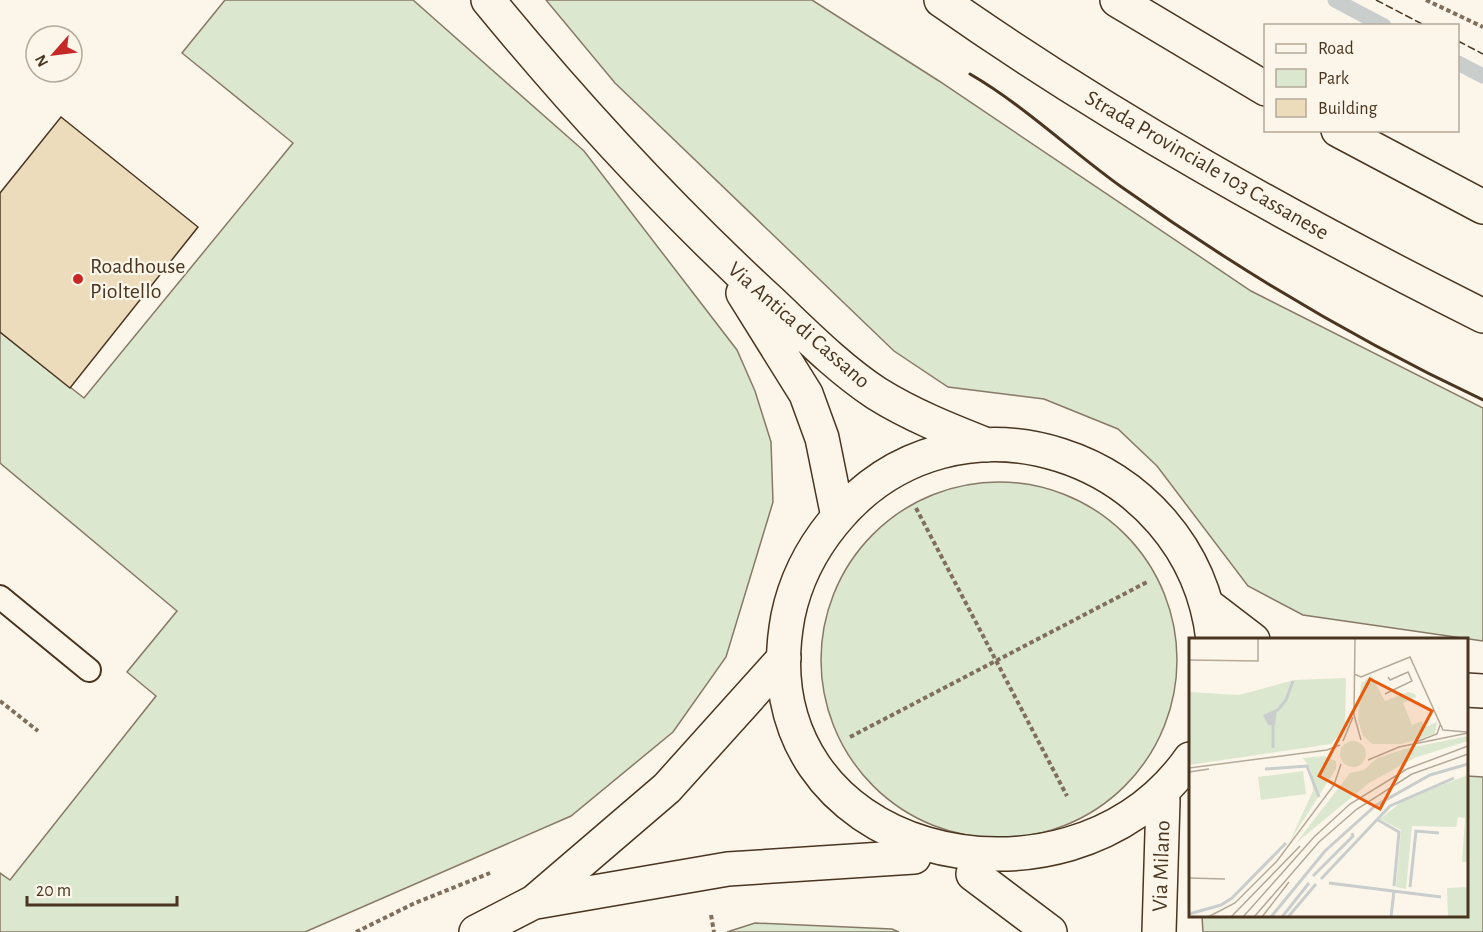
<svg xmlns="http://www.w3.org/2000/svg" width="1483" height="932" viewBox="0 0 1483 932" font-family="'Alegreya Sans',sans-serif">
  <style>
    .green { fill: #dce7d0; stroke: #887966; stroke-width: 1.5 }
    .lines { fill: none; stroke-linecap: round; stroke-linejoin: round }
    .stream { stroke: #c9cecd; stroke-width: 15 }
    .building { fill: #ecdcbc; stroke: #4a3520; stroke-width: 1.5 }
    .service-casing { stroke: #4a3520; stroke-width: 26 }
    .tertiary-casing { stroke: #4a3520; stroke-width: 36 }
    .secondary-casing { stroke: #4a3520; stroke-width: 36 }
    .trunk-casing { stroke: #4a3520; stroke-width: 36 }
    .path { stroke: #7f6f5c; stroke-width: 4; stroke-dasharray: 4.5 3; stroke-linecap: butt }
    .service { stroke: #fbf6e9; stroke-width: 22 }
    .tertiary { stroke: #fbf6e9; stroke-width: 33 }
    .secondary { stroke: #fbf6e9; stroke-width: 33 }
    .trunk { stroke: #fbf6e9; stroke-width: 33 }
    .fence { stroke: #4a3520; stroke-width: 1.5; stroke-dasharray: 8 3; stroke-linecap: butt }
    .wall { stroke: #4a3520; stroke-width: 3 }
    .poi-dot { fill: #c62828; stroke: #fbf6e9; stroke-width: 2 }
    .labels { text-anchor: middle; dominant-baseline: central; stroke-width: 4.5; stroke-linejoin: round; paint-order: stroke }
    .street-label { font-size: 22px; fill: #4a3520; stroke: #fbf6e9 }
    .poi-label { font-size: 22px; fill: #4a3520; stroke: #fbf6e9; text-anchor: start }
    .inset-river { fill: none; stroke: #c9cecd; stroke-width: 3 }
    .inset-road { fill: none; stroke: #b4a999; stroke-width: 1.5 }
    .view { fill: #e8590c; fill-opacity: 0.15; stroke: #e8590c; stroke-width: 3 }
    .inset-edge { fill: none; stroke: #4a3520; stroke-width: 3 }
  </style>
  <rect width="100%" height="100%" fill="#fbf6e9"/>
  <path class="green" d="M 225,0 L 413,0 L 584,151 L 737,350 L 755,391 L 771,442 L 773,502 L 726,657 L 673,732 L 571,816 L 305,932 L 0,932 L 0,873 L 10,880 L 156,696 L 127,672 L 177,611 L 0,463 L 0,332 L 84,398 L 293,143 L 182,53 Z
    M 546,0 L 812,0 L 939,81 L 1251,291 L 1483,408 L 1483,641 L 1303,615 L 1248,586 L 1157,466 L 1118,429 L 1044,399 L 948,387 L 894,351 L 615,83 Z
    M821 660a178 178 0 1 1 356 0a178 178 0 1 1-356 0Z
    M 1467,776 L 1483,777 L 1483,932 L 1203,932 L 1202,916 L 1466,916 Z
    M 755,923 L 892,929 L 899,932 L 727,932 Z"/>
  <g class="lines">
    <path class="stream" d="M 1335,0 L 1384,26
      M 1458,63 L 1483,76"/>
  </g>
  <path class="building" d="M 61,117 L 198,227 L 70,388 L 0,332 L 0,193 Z"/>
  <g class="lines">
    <defs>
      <path id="service" d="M 0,597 L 89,670"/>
      <path id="tertiary" d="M 973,874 L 1050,932
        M 536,902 L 728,869 L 914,857
        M 476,932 L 534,902 L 667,788 L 784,658
        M 1159,932 L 1163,800"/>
      <path id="secondary" d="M 488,0 C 575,106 669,208 770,301 C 804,333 837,367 876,393 C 911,415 949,430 987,445
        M 743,293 L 806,394 L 822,438 L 838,517
        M 1206,604 L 1253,640
        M 1466,690 L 1483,691
        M 1190,759 C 1068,932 742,860 788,616 C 795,582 811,550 833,523 C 954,373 1192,453 1213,640"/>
      <path id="trunk" d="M 941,0 C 1112,120 1296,222 1483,316
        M 1117,0 L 1266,89
        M 1338,130 L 1483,207"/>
    </defs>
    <use href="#service" class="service-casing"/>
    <use href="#tertiary" class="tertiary-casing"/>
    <use href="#secondary" class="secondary-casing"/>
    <use href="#trunk" class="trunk-casing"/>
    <path class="path" d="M 1426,0 L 1483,27
      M 916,508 L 1067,796
      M 0,701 L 38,731
      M 850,737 L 1149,581
      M 711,915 L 714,932
      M 356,932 L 415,903 L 490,873"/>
    <use href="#service" class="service"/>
    <use href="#tertiary" class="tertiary"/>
    <use href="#secondary" class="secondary"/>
    <use href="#trunk" class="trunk"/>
    <path class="fence" d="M 1376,0 L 1426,26
      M 1458,41 L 1483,54"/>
    <path class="wall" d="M 970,74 C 1025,106 1071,151 1123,188 C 1237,269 1356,340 1483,400"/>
  </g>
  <circle class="poi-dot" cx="78" cy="279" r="6"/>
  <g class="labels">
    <g class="street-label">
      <text transform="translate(1207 165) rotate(30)">Strada Provinciale 103 Cassanese</text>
      <text transform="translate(799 325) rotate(41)">Via Antica di Cassano</text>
      <text transform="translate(1161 866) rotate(-88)">Via Milano</text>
    </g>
    <g class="poi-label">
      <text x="90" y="266">Roadhouse<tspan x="90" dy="25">Pioltello</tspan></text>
    </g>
  </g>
  <g transform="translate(1189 638)">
    <rect width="279" height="279" fill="#fbf6e9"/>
    <path d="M 182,37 L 196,63 L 219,54 L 226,56 L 227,59 L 214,65 L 223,87 L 233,83 L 236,89 L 248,84 L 246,96 L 212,106 L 183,106 L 174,98 L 169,82 L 172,46 ZM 157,40 L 156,90 L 142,106 L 0,127 L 0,54 L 50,57 L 105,42 ZM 279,98 L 279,103 L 225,120 L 180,145 L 107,205 L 161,135 L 175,132 L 188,120 L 216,111 ZM151 116a13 13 0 1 1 26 0a13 13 0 1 1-26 0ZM 135,118 L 147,123 L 147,131 L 101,203 L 124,153 L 122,132 L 114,120 ZM 114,133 L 117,156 L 72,162 L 69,139 ZM 279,137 L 279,224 L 273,224 L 276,180 L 269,179 L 267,189 L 223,188 L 217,251 L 207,249 L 212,192 L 191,181 L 216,161 ZM 279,249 L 279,279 L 259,279 L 258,250 Z" fill="#dce7d0"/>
    <path d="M 88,71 L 86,88 L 79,87 L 74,77 Z" fill="#c9cecd"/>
    <path class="inset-river" d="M 88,73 L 97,62 L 104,43M 84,110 L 84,88M 76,131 L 118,128 L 130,159M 189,182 L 210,194 L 205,248M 124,238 L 164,198 L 163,195M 132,241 L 201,168 L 265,140M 140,245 L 252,259M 221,249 L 227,193 L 250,195M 0,276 L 32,267 L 43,260 L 97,205M 82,279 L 136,213 L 186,168 L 241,137 L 279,126M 93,279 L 120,245M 99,279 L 127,246M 202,279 L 205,253"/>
    <path class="inset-road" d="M 166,0 L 165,77 L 172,102M 0,22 L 69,23 L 69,0M 165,36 L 172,39 L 221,19 L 254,92 L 278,94M 196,56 L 223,43 L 219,34 L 201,42 L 199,39M 154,103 L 164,79M 227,104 L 248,96 L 251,87M 179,122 L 210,109 L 279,95M 0,130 L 138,112 L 151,107M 0,134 L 20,131M 0,240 L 36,241M 19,279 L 46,265 L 88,223 L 145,147 L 152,126M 42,279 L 111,208M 54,279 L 125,199 L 161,166 L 218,131 L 279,108M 65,279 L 130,204 L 168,171 L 223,136 L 279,116M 73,279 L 100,244"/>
    <path class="view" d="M 181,41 L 243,73 L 191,171 L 130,138 Z"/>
    <rect width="279" height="279" class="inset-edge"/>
  </g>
  <rect x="1264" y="24" width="195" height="108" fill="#fbf6e9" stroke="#b4a999" stroke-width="1.5"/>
  <rect x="1276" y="44" width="30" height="9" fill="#fbf6e9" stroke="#b4a999" stroke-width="1.5"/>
  <text x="1318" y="54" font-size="18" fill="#4a3520">Road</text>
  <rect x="1276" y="69" width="30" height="18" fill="#dce7d0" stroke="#b4a999" stroke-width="1.5"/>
  <text x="1318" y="84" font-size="18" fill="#4a3520">Park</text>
  <rect x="1276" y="99" width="30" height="18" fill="#ecdcbc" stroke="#b4a999" stroke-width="1.5"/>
  <text x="1318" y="114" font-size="18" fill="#4a3520">Building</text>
  <g transform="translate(54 54) rotate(242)"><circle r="28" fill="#fbf6e9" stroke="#b4a999" stroke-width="1.5"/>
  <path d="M0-4.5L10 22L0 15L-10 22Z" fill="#c62828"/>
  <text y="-9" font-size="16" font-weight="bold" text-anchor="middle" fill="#4a3520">N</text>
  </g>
  <path d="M27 896v9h150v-9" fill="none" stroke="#4a3520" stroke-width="3"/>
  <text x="36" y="896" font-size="18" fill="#4a3520" stroke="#fbf6e9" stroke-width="4.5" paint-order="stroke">20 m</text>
</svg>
